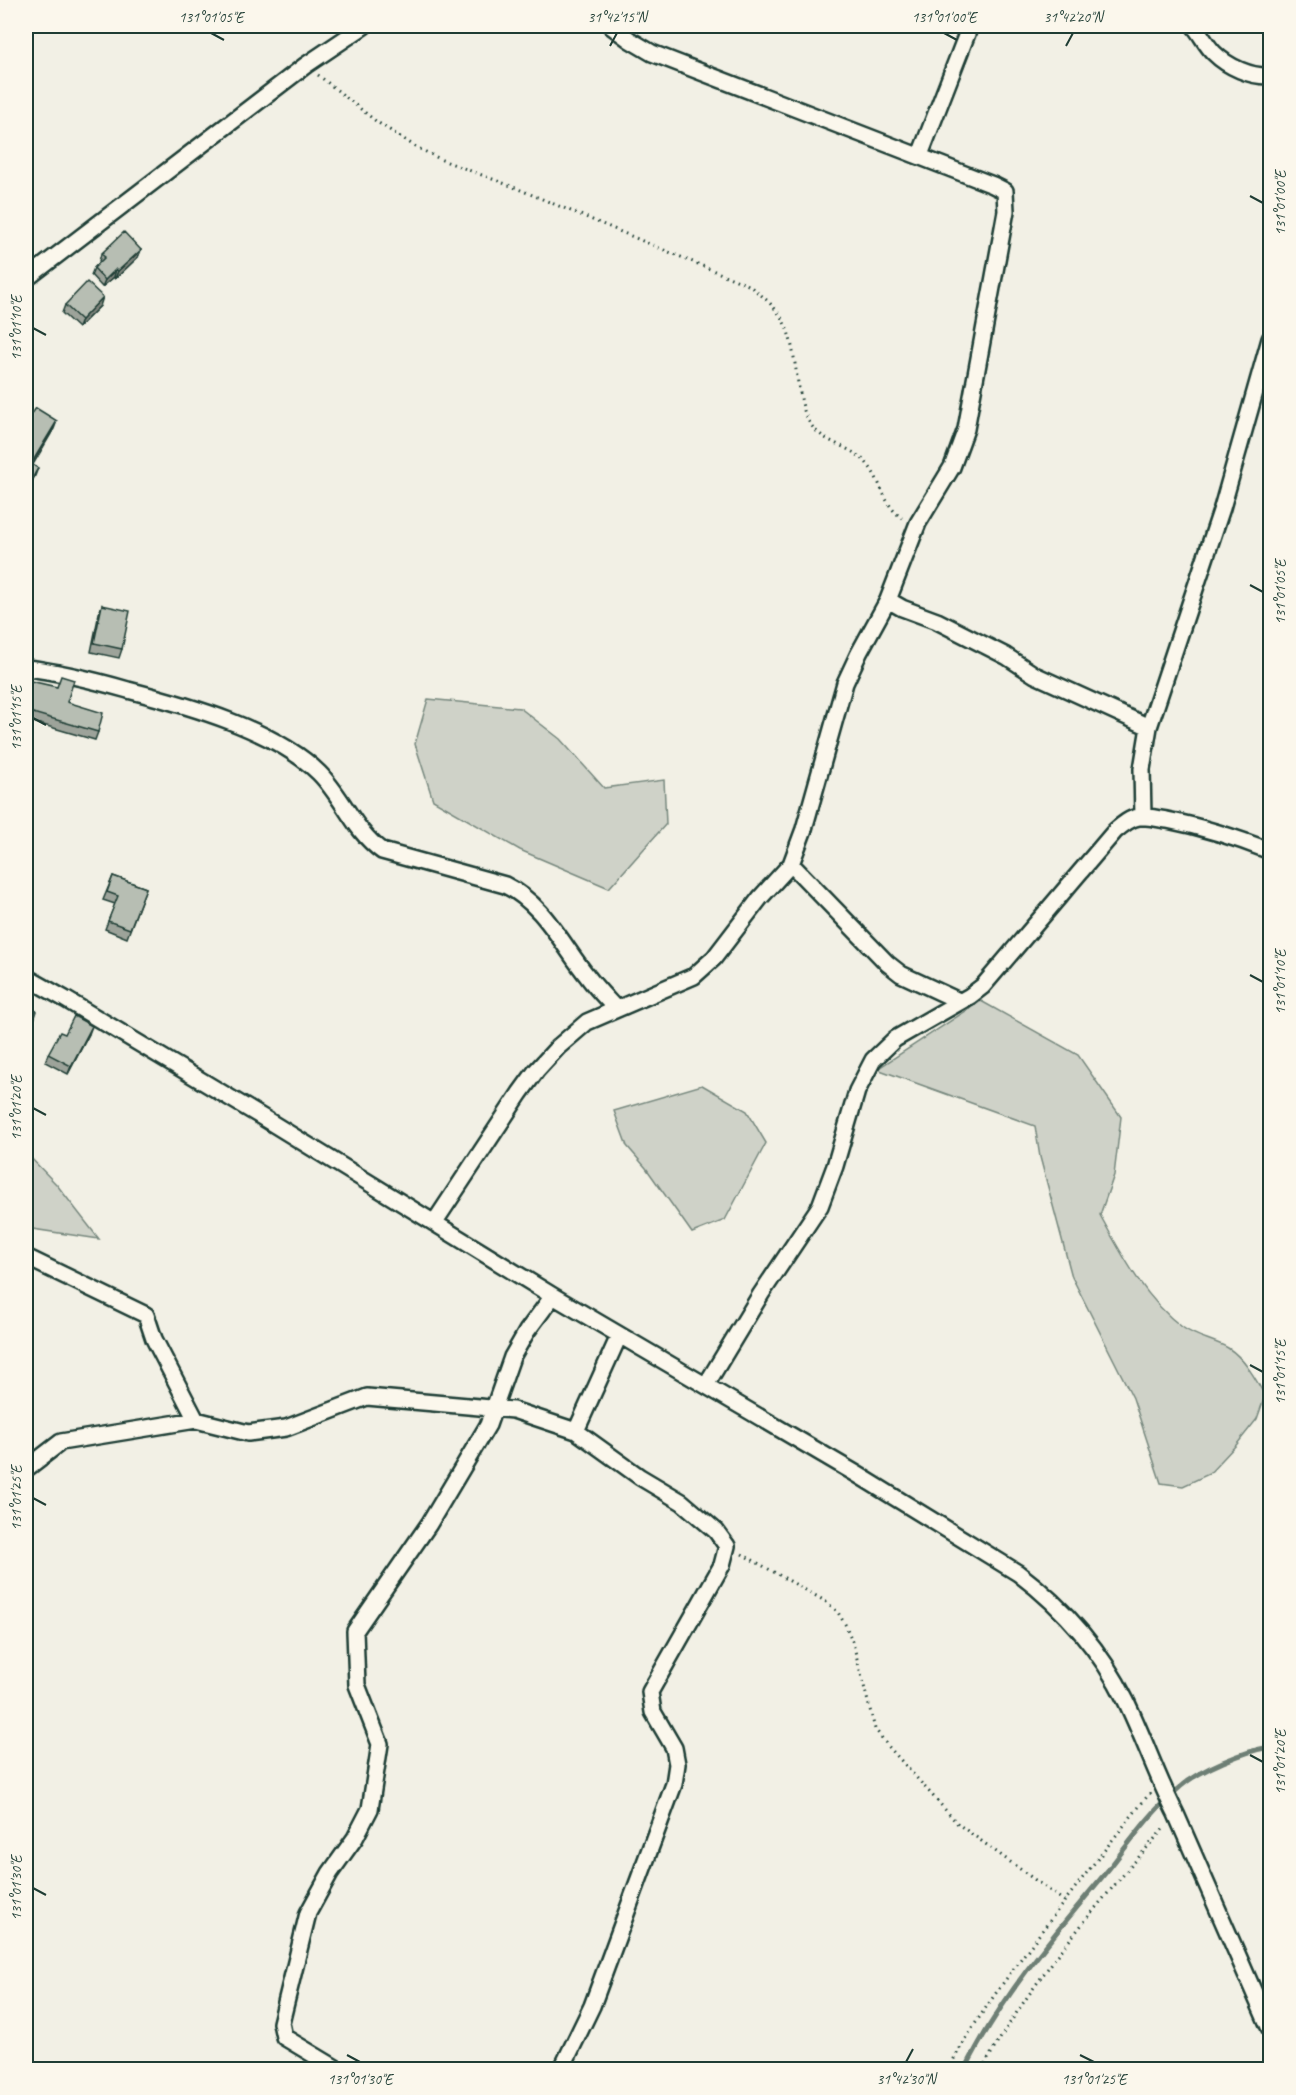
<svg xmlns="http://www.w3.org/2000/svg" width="1296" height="2095" viewBox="0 0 1296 2095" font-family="Caveat,sans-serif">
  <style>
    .green { fill: #cfd2c8; stroke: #77887e; stroke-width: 1.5 }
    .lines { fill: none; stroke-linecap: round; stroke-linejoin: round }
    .stream { stroke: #6e7f75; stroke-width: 5 }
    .minor-casing { stroke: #1f3d34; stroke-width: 20 }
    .path { stroke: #1f3d34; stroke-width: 3; stroke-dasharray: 1.5 4.5; stroke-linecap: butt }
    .minor { stroke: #fbf7ec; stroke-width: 15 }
    .wall { fill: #9da39a; stroke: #1f3d34; stroke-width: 1.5 }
    .shaded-wall { fill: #80857d; stroke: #1f3d34; stroke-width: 1.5 }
    .building { fill: #b7beb3; stroke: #1f3d34; stroke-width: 1.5 }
    .ticks { fill: none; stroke: #1f3d34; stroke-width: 2 }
    .neatline { fill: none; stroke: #1f3d34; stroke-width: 2 }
    .ticks-label { font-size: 15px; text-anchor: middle; fill: #1f3d34 }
  </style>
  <rect width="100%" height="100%" fill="#f2f0e5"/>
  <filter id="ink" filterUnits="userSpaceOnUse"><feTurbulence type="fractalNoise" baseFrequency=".0167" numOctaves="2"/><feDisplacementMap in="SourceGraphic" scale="12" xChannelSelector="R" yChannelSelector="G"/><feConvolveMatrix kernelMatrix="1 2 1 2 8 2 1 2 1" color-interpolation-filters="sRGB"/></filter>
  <g filter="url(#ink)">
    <path class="green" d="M 428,699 L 520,708 L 560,739 L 604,788 L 664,780 L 666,824 L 609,888 L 520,850 L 433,800 L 415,744 Z
      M 981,1001 L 1078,1055 L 1121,1117 L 1114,1175 L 1100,1215 C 1122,1255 1145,1299 1182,1327 C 1195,1337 1214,1340 1228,1348 C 1244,1358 1256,1379 1265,1396 L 1257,1419 L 1237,1444 L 1209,1474 L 1183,1486 L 1161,1483 L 1133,1398 L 1072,1277 L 1040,1157 L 1035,1126 L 877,1069 Z
      M 702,1085 L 747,1111 L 766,1143 L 725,1220 L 692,1233 L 646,1168 L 627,1146 L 614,1111 Z
      M 26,1153 L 57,1185 L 99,1239 L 26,1228 Z"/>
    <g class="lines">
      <path class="stream" d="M 965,2070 C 1001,1996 1056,1932 1108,1870 C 1130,1842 1152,1810 1180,1787 C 1199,1770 1245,1751 1270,1747"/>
      <defs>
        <path id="minor" d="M 1194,26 C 1201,34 1206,45 1214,53 C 1228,67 1251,77 1270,76
          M 920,155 L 970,26
          M 26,279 L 306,65 L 364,26
          M 888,600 L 902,608 L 937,621 L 1006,656 L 1035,675 L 1149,727
          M 26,668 C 62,672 93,680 128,690 C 187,705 276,730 319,773 C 343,797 354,831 382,851 L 505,885 C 544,904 562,945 588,977 C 596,988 606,998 616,1009
          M 1143,817 L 1142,769 L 1149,727 L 1222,508 L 1270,339
          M 791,864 L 887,963 L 901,974 L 959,1001
          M 26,977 L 65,999 L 262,1117 L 553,1296 L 855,1473 L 1018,1573 C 1063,1607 1101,1650 1126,1701 C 1144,1738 1157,1777 1176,1814 L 1270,2029
          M 434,1223 L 520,1093 L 536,1071 L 558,1047 L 587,1022 L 694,976 L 714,958 L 760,898 L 791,864 L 804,829 L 845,683 L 859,653 L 888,600 L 918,523 L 952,467 L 966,429 L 1006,211 L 1005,191 L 993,185 L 652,53 L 630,40 L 611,26
          M 26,1257 L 146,1315 L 154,1339 L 196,1420 L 248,1433 L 286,1428 L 367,1397 L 513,1410 L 576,1431 L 640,1477 L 682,1502 L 716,1531 L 727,1546 L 722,1565 L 650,1692 L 653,1712 L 674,1748 L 677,1764 L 674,1784 L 592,2006 L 561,2070
          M 706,1385 L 761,1294 L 820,1206 L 835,1166 L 857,1091 L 873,1060 L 895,1039 L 970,996 L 983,986 L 1115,831 C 1122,825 1130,818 1139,817 C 1148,816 1158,819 1167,820 C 1203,827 1237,838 1270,851
          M 576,1431 L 619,1336
          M 26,1469 L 61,1442 L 196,1420
          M 339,2070 L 284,2037 L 281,2023 L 308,1913 L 330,1873 L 355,1838 L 370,1809 L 380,1744 L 357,1685 L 355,1631 L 429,1524 L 488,1425 L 512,1357 L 527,1331 L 553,1296"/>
      </defs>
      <use href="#minor" class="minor-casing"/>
      <path class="path" d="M 318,75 L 377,122 L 416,147 L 442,160 L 511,186 L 748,285 C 791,316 790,333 798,383 C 801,396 802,410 809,422 C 823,445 853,445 868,465 C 882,482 883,505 902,518
        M 742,1554 L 825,1601 L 837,1611 L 845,1624 L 853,1643 L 875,1729 L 888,1746 L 958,1824 L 1064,1901
        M 948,2070 C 971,2026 1000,1987 1029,1948 C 1069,1895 1109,1844 1150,1793
        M 982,2070 C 1029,1983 1100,1901 1165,1827"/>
      <use href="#minor" class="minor"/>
    </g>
    <path class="wall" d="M 141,250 L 138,257 L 115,279 L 114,277 L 102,287 L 91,275 L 94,268 L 100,262 L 99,261 L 101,254 Z
      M 65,305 L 100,306 L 78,328 L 62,313 Z
      M 102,605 L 122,649 L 119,658 L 91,652 L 99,613 Z
      M 26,680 L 67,702 L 98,732 L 95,740 L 26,720 Z
      M 113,876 L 146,888 L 127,938 L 105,929 L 115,904 L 103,900 Z
      M 65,1034 L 89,1034 L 68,1074 L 45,1062 L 48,1054 Z"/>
    <path class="shaded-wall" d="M 141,250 L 138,257 L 115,279 L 118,271 Z
      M 116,269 L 114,277 L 102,287 L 105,280 Z
      M 103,297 L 100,306 L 78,328 L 81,320 Z
      M 57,421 L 54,429 L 28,473 L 31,464 Z
      M 38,468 L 35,476 L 26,492 L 26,489 Z
      M 92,1026 L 89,1034 L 68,1074 L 71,1066 Z"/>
    <path class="building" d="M 124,232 L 141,250 L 118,271 L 116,269 L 105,280 L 94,268 L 105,257 L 101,254 Z
      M 87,282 L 103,297 L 81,320 L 65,305 Z
      M 36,408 L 57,421 L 31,464 L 38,468 L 26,489 L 26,417 L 29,418 Z
      M 102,605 L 130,611 L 122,649 L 94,643 Z
      M 61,676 L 74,680 L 67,702 L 103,713 L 98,732 L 26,711 L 26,680 L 57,687 Z
      M 113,876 L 146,888 L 130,929 L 108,921 L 118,896 L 107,892 Z
      M 26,983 L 33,986 L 26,1007 L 37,1011 L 26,1044 Z
      M 74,1016 L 92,1026 L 71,1066 L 48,1054 L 60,1032 L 65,1034 Z"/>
  </g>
  <path class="ticks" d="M 211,33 L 224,40M 944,33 L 957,40M 610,46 L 617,33M 1066,46 L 1073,33M 1250,196 L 1263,203M 33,328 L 46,335M 1250,585 L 1263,592M 33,718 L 46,725M 1250,975 L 1263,982M 33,1108 L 46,1115M 1250,1365 L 1263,1372M 33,1498 L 46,1505M 1250,1755 L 1263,1762M 33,1888 L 46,1895M 347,2055 L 360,2062M 1080,2055 L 1094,2062M 906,2062 L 913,2049"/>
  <rect width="1296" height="2095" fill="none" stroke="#fbf7ec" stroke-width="66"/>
  <rect x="33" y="33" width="1230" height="2029" class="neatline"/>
  <g class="ticks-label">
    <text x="211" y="22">131°01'05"E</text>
    <text x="617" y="22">31°42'15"N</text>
    <text x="944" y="22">131°01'00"E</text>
    <text x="1073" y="22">31°42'20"N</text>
    <text transform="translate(1280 203) rotate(-90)" y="5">131°01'00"E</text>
    <text transform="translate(16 328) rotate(-90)" y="5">131°01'10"E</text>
    <text transform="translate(1280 592) rotate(-90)" y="5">131°01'05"E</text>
    <text transform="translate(16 718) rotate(-90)" y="5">131°01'15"E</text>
    <text transform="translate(1280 982) rotate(-90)" y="5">131°01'10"E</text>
    <text transform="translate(16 1108) rotate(-90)" y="5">131°01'20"E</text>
    <text transform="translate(1280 1372) rotate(-90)" y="5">131°01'15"E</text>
    <text transform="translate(16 1498) rotate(-90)" y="5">131°01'25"E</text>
    <text transform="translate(1280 1762) rotate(-90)" y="5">131°01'20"E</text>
    <text transform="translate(16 1888) rotate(-90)" y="5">131°01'30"E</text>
    <text x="360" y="2084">131°01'30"E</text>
    <text x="906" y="2084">31°42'30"N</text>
    <text x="1094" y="2084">131°01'25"E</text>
  </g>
</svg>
